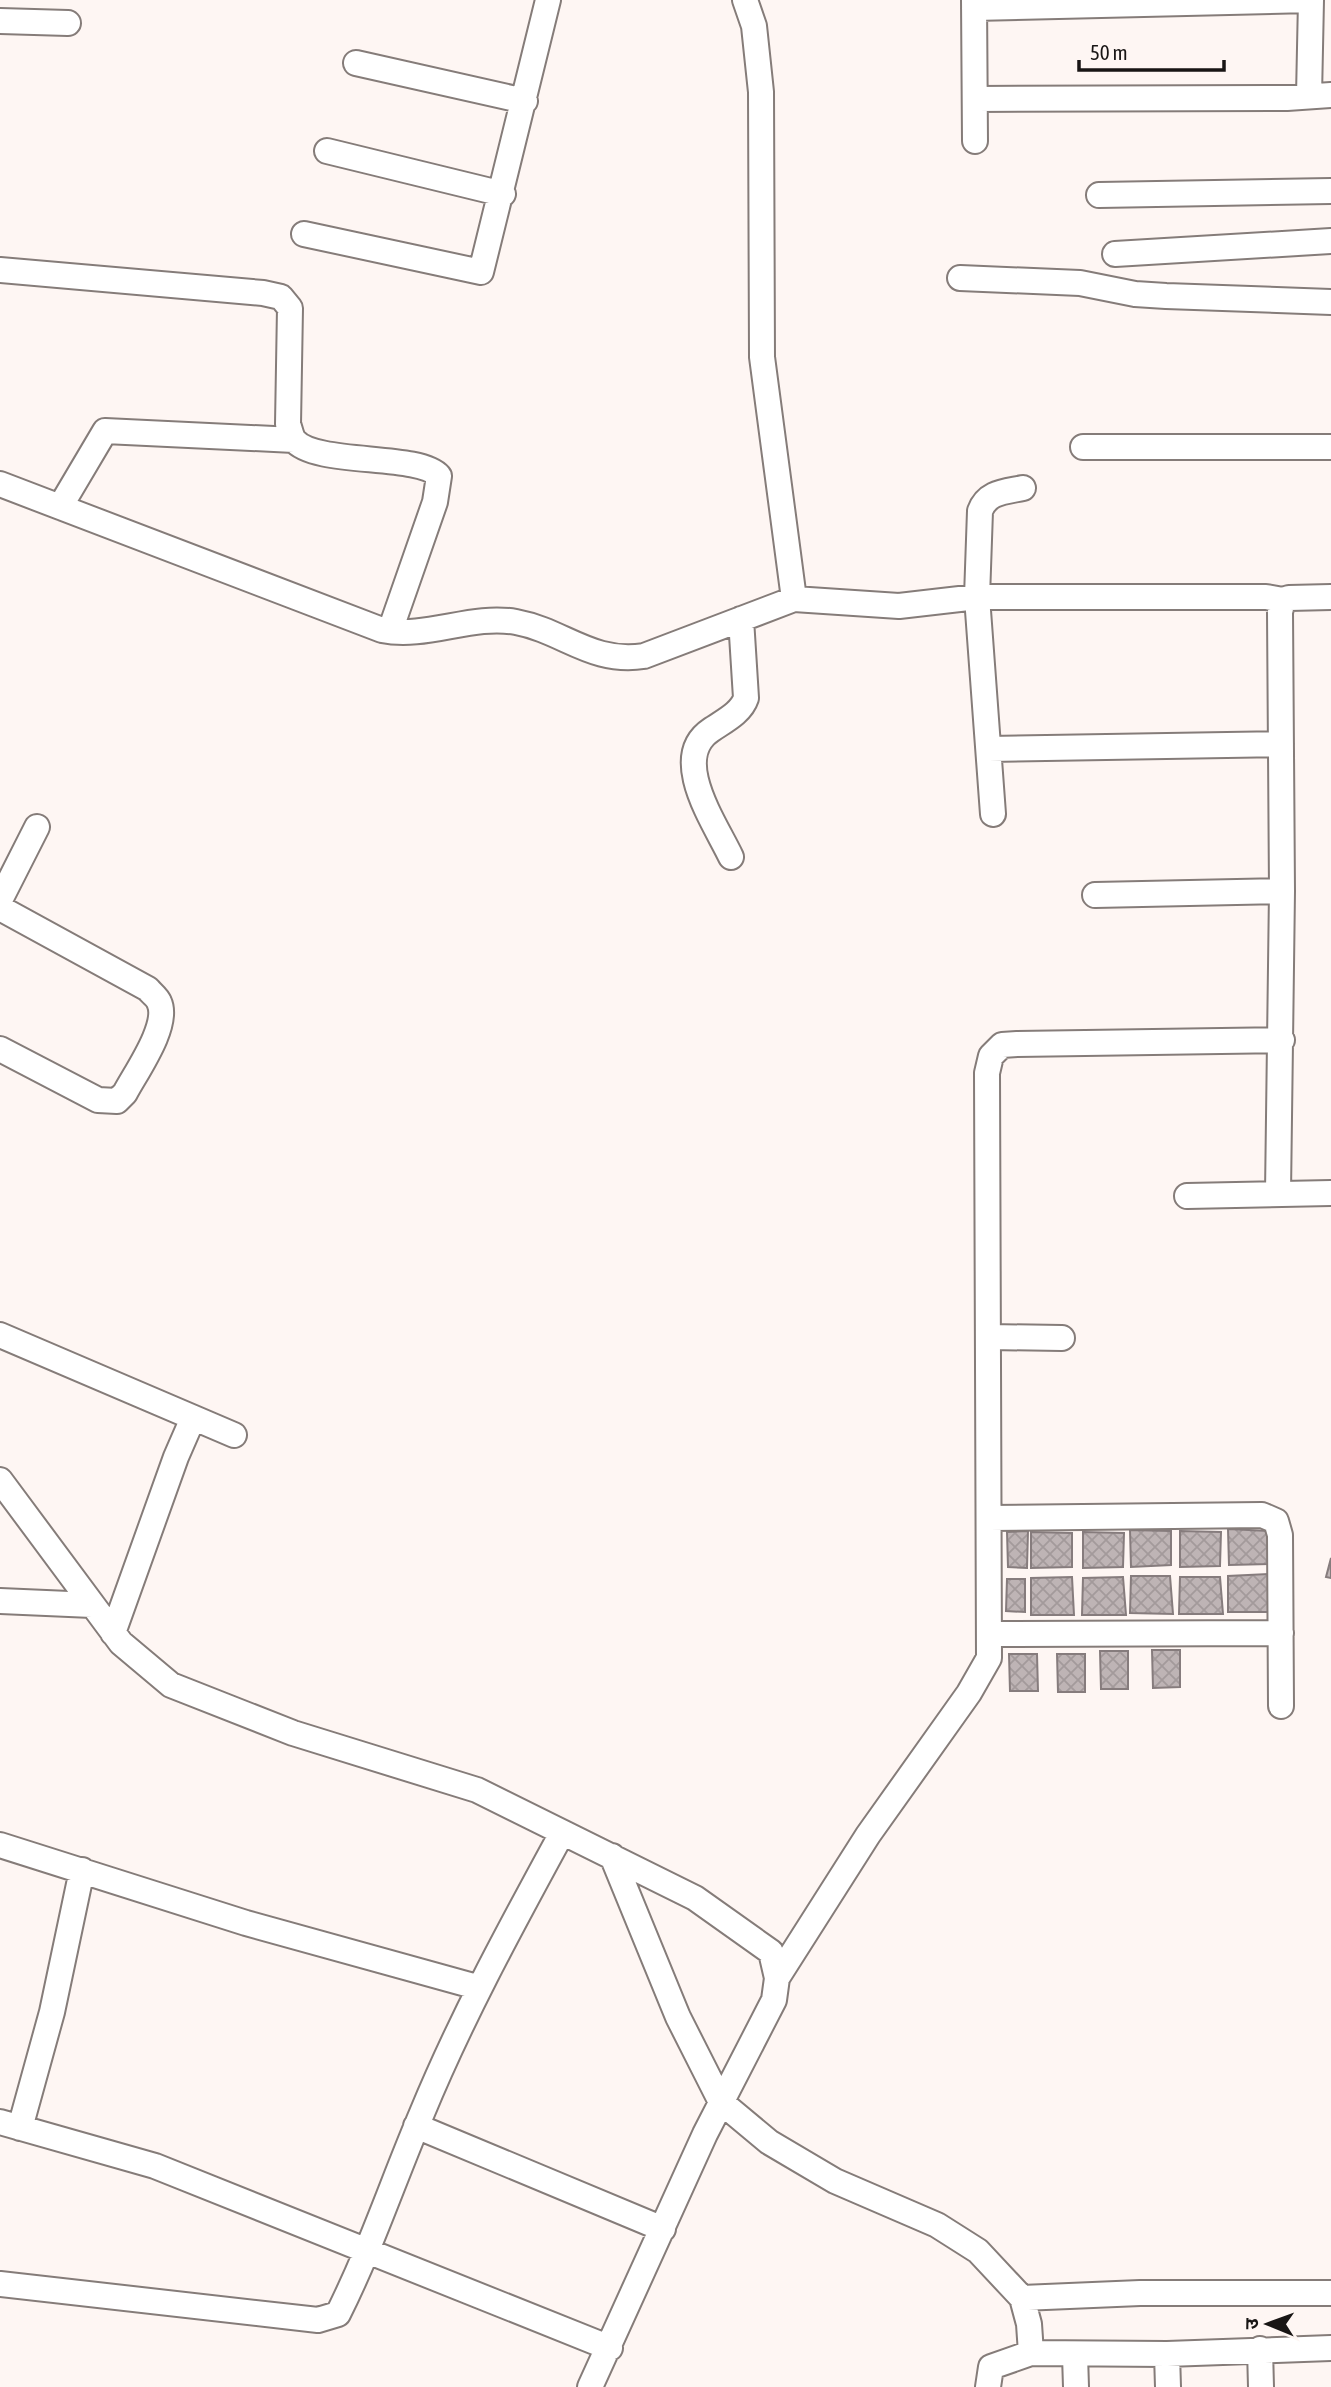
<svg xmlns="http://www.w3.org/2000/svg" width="1331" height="2387" viewBox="0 0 1331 2387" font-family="'Asap Condensed','Noto Sans Devanagari',sans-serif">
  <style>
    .building { fill: url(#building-cross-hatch); stroke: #867c7d; stroke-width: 2 }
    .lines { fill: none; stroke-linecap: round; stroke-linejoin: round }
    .minor-casing { stroke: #857c79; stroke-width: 28 }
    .minor { stroke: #fff; stroke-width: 24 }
  </style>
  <defs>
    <pattern id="building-cross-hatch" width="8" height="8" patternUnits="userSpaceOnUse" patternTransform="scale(1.75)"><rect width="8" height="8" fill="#beb4b5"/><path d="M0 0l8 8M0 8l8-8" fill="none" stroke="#a39a9b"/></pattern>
  </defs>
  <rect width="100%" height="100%" fill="#fef6f3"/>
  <path class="building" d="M 1228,1529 L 1269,1531 L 1269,1564 L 1229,1565 Z
    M 1130,1530 L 1171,1531 L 1171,1565 L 1131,1567 Z
    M 1028,1531 L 1027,1568 L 1008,1567 L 1007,1532 Z
    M 1180,1531 L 1221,1532 L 1220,1566 L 1180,1567 Z
    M 1031,1532 L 1072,1533 L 1072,1567 L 1031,1568 Z
    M 1083,1532 L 1124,1533 L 1123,1567 L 1083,1568 Z
    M 1331,1558 L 1331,1578 L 1326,1577 Z
    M 1268,1574 L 1271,1612 L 1228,1612 L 1228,1576 Z
    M 1131,1576 L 1170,1576 L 1173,1614 L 1130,1613 Z
    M 1072,1577 L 1074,1615 L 1031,1615 L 1031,1578 Z
    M 1123,1577 L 1126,1615 L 1082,1615 L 1083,1578 Z
    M 1180,1577 L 1220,1577 L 1223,1614 L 1179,1614 Z
    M 1007,1579 L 1025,1579 L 1025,1612 L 1006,1611 Z
    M 1152,1650 L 1180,1650 L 1180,1687 L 1153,1688 Z
    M 1100,1651 L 1128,1651 L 1128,1689 L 1101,1689 Z
    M 1009,1654 L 1037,1654 L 1038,1691 L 1010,1691 Z
    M 1057,1654 L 1085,1654 L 1085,1692 L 1058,1692 Z"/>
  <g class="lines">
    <defs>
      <path id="minor" d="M 745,0 L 754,26 L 761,92 L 762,357 L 794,599
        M 974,0 L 975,141
        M 974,8 L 1310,0
        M 0,21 L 68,23
        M 356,63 L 525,101
        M 1309,96 L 1311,0
        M 976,99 L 1287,98 L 1331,95
        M 327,151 L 503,194
        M 1099,195 L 1331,191
        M 304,234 L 481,272 L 548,0
        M 1115,254 L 1331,241
        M 0,270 L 263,293 L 281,297 L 290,308 L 288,424 C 290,429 291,436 294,440 C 315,466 419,453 439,476 L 435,502 L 390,631
        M 960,278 L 1080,283 L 1135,294 L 1166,296 L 1331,302
        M 1083,447 L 1331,447
        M 0,484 L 382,630 C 427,639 471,614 516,622 C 564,631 591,664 644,656 L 794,599 L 899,606 L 977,597 L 1266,597 L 1283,600
        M 60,507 L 105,431 L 294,440
        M 989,749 L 1281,744
        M 993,814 L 977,597 L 980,511 C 987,492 1004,492 1023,488
        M 731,857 C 715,823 669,758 711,730 C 724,721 741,713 746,698 L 741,619
        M 1095,895 L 1282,891
        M 0,900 L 37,827
        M 0,908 L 148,989 C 151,993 157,997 159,1002 C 170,1025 136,1072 125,1093 L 117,1101 L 98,1100 L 0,1049
        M 1278,1193 L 1282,891 L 1280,612 L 1283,600 L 1289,598 L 1331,597
        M 1187,1196 L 1331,1193
        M 0,1335 L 234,1435
        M 990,1337 L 1062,1338
        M 0,1480 L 121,1643 L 171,1685 L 293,1733 L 477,1790 L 695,1898 L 771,1952 L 777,1978 L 774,2000 L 705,2134 L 590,2387
        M 989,1518 L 1262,1515 L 1276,1521 L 1280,1535 L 1281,1706
        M 0,1601 L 92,1605
        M 113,1633 L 176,1457 L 193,1418
        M 992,1634 L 1281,1633
        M 0,1845 L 246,1923 L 477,1987
        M 612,1856 L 678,2017 L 721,2102 L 769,2142 L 835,2181 L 937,2225 L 978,2251 L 1022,2298 L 1140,2293 L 1331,2293
        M 777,1978 L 868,1835 L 969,1693 L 989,1658 L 987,1073 L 991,1056 L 1002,1045 L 1017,1044 L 1282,1040
        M 0,2122 L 155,2166 L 610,2348
        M 416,2126 L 663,2229
        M 20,2128 L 52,2012 L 82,1870
        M 0,2284 L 318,2320 L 338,2314 C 371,2248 393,2181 422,2113 C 462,2016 512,1925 562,1833
        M 1260,2349 L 1261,2387
        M 1031,2353 L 1167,2354 L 1331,2348
        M 1167,2354 L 1168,2387
        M 1075,2355 L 1076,2387
        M 988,2387 L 991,2367 L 1031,2353 L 1029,2324 L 1022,2298"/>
    </defs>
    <use href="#minor" class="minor-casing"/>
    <use href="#minor" class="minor"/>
  </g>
  <g transform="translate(1268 2324) rotate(271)" stroke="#fef6f3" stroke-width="5" paint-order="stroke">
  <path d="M0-5L12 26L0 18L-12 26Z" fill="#181514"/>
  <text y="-10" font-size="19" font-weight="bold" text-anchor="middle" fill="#181514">उ</text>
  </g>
  <path d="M1079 60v10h145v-10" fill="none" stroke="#181514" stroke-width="3.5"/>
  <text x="1090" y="60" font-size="21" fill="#181514" stroke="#fef6f3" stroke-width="5" paint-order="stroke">50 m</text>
</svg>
